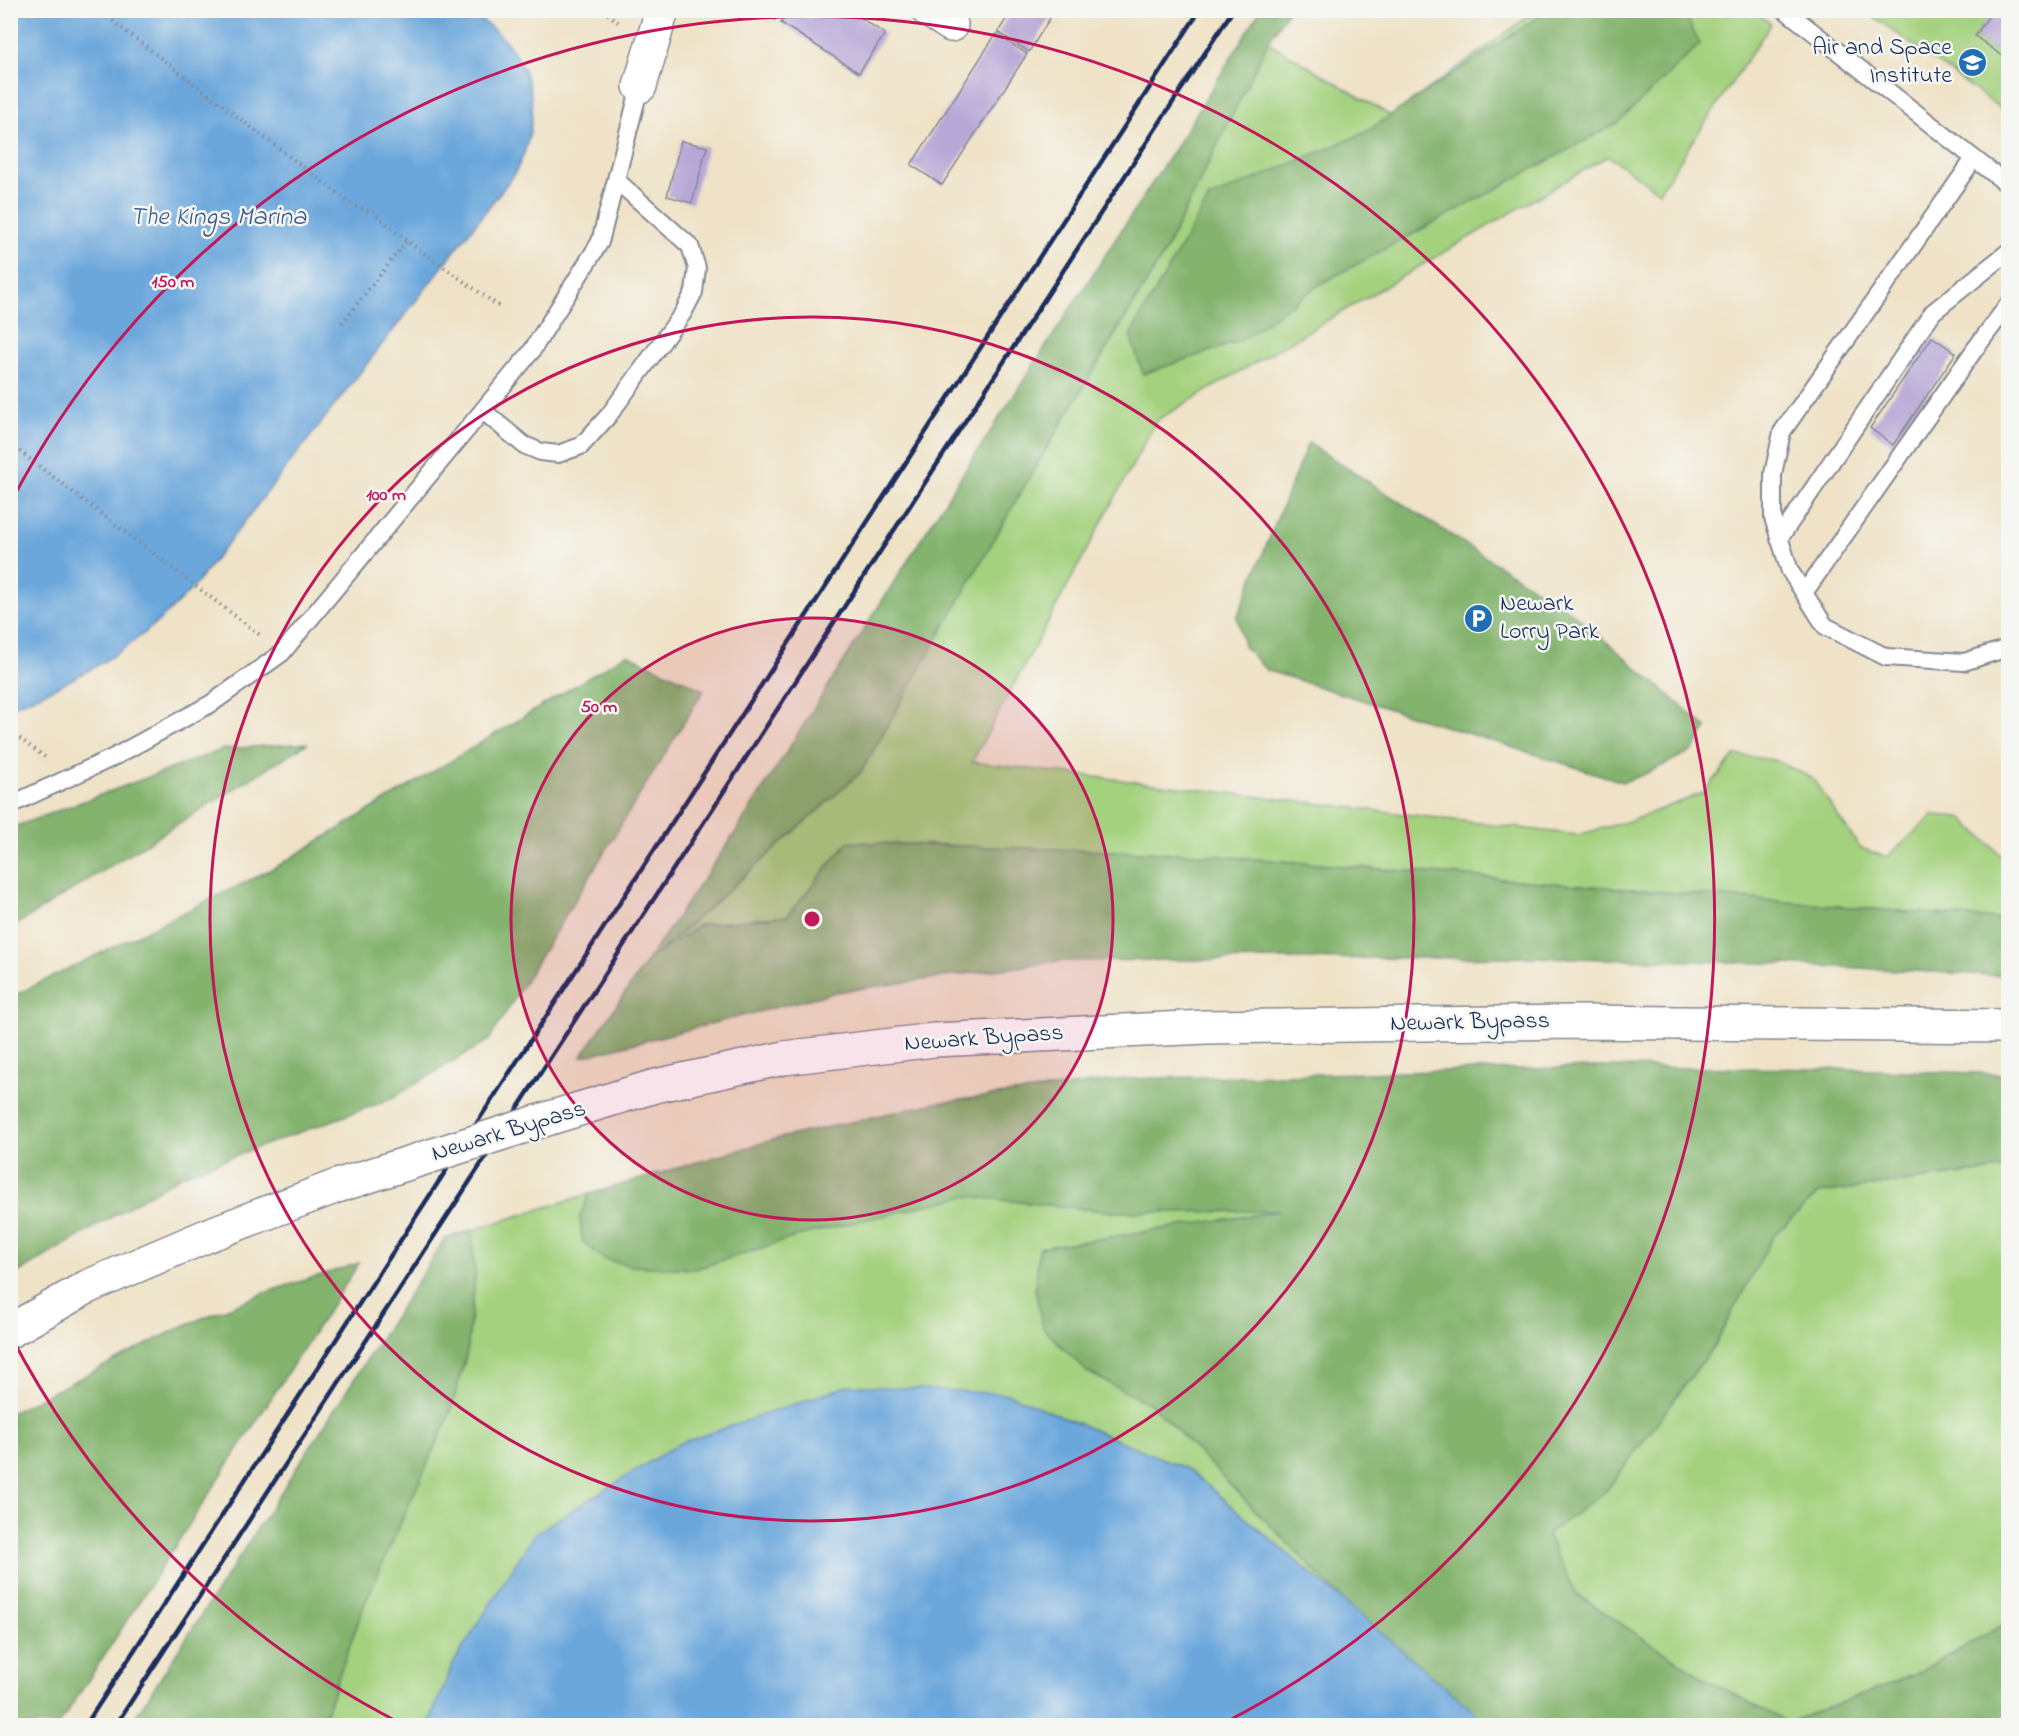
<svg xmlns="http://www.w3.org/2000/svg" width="2019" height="1736" viewBox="0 0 2019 1736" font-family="'Indie Flower',sans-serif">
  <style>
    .green { fill: #a4d17e; stroke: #60806e; stroke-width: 1.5 }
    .forest { fill: #83b36d; stroke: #4f7166; stroke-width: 1.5 }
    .water { fill: #6ca7dc; stroke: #446b9d; stroke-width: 1.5 }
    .building { fill: #b7a7d7 }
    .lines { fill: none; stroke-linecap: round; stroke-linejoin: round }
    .lane-casing { stroke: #858892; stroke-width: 20 }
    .street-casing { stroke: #858892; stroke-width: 36 }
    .highway-casing { stroke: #858892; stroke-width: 36 }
    .path { stroke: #858892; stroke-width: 4; stroke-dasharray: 1.5 4.5; stroke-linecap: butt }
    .lane { stroke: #fff; stroke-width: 16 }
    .street { stroke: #fff; stroke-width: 33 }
    .highway { stroke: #fff; stroke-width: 33 }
    .rail { stroke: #1b2f5e; stroke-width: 4.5 }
    .highway-bridge-casing { stroke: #858892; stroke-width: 36; stroke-linecap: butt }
    .highway-bridge { stroke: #fff; stroke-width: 33 }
    .ring { fill: none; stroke: #c2185b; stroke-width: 3 }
    .labels { text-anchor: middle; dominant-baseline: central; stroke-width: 5; stroke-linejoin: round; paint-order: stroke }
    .poi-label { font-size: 24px; fill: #1b2f5e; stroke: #f6f6f2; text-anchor: end }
    .street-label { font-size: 24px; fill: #1b2f5e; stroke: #f6f6f2 }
    .water-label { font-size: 26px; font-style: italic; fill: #37598a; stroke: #f6f6f2 }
    .centre { fill: #c2185b; stroke: #f6f6f2; stroke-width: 3 }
    .ring-label { font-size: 18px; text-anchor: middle; font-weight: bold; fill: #c2185b; stroke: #f6f6f2; stroke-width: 5; stroke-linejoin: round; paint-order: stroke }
  </style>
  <rect width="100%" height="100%" fill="#f6f6f2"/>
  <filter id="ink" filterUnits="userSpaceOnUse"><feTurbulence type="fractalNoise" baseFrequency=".0167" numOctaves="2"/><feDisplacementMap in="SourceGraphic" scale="12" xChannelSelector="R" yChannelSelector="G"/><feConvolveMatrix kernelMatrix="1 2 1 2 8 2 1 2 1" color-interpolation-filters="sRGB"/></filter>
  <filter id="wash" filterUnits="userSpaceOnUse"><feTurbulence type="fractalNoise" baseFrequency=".008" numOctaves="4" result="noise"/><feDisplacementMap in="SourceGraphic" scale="24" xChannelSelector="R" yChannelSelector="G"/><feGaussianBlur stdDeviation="1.35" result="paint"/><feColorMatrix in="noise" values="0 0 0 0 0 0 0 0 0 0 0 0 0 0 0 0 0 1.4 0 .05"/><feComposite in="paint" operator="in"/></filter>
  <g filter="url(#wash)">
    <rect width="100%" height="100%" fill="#efe2c6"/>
    <path class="green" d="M 1536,11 L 1755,11 L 1771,24 L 1659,192 L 1608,156 L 1157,420 L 972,762 L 1578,835 L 1633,820 L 1703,793 L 1735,755 L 1775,760 L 1812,778 L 1860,848 L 1887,857 L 1934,815 L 1961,817 L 2008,862 L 2008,920 L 1195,854 L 848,842 L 787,916 L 699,925 L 650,960 L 861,772 L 1037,464 L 1164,254 L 1268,42 L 1391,116 Z
      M 1866,11 L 1993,11 L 1975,36 L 2008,60 L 2008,114 Z
      M 2008,1168 L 2008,1622 L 1914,1675 L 1788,1723 L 1703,1678 L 1576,1594 L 1546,1534 L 1607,1490 L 1714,1346 L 1772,1238 L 1818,1193 Z
      M 589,1194 L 580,1217 L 695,1269 L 801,1235 L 965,1196 L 1114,1212 L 1285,1211 L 1040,1248 L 1087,1372 L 1152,1405 L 1350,1607 L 1189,1470 L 1008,1394 L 454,1662 L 428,1725 L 321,1726 L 365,1603 L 450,1413 L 467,1352 L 475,1278 L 472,1230 Z"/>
    <path class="forest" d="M 1549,10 L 1683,11 L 1700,44 L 1618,123 L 1322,283 L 1240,341 L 1143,374 L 1130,335 L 1209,198 L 1364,133 Z
      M 1260,11 L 1288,11 L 1268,42 L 1164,253 L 1037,464 L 861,772 L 656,955 L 699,925 L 787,916 L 848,842 L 1195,854 L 2008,920 L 2008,976 L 1764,963 L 1532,957 L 1060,961 L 836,992 L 581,1057 L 735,833 L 953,489 L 1175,148 Z
      M 1308,443 L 1574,614 L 1707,728 L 1692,751 L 1643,775 L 1623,782 L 1266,670 L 1244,646 L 1237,617 Z
      M 627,654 L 704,690 L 489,1040 L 389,1100 L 182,1175 L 11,1277 L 11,997 L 276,867 Z
      M 308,743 L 11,928 L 11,828 L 224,749 Z
      M 1600,1067 L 1840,1069 L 2008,1074 L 2008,1168 L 1818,1193 L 1772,1238 L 1714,1346 L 1607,1490 L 1547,1535 L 1576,1594 L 1703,1678 L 1788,1723 L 1914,1675 L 2008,1622 L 2008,1725 L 1490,1725 L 1350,1607 L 1152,1405 L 1087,1372 L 1043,1328 L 1035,1290 L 1039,1248 L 1279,1211 L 1114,1212 L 965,1196 L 801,1235 L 695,1269 L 631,1266 L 604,1259 L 582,1241 L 580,1217 L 589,1194 L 779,1138 L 935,1103 L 1125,1079 Z
      M 472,1230 L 475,1278 L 467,1352 L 450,1413 L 365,1603 L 321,1725 L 130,1725 L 445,1239 Z
      M 359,1263 L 59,1725 L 11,1725 L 11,1413 L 183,1326 L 270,1291 Z"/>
    <path class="water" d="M 11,10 L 469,11 C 480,19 492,27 502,37 C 540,78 540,130 513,176 L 196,584 C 140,646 87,676 11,707 Z
      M 850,1385 L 1008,1394 L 1189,1470 L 1490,1725 L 428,1725 L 454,1662 L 534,1534 L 678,1444 Z"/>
    <g id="blocks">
      <path class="building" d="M 761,10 L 781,10 L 775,20 Z
        M 790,10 L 849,10 L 885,34 L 859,73 L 781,23 Z
        M 1012,10 L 1055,10 L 1029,52 L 998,32 Z
        M 1993,10 L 2008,10 L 2008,60 L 1975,36 Z
        M 996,34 L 1027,54 L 942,185 L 911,165 Z
        M 681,141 L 707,147 L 692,203 L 667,196 Z
        M 1932,337 L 1956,353 L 1893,445 L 1870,428 Z"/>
    </g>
  </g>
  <g filter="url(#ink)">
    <use href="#blocks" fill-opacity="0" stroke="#858892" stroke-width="1.5"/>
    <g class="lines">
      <defs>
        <path id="lane" d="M 1785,10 L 2008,185
          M 1973,160 L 1782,432 L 1773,474 L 1773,518 L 1790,571 L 1825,626 L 1886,657 L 1964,662 L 2008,648
          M 483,411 L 524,445 L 541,452 L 558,454 L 581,446 L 609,415 L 683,313 L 694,292 L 697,268 L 690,246 L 616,180
          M 1779,539 L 1933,312 L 2008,252
          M 1804,593 L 1975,349 L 2008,305
          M 10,805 L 114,757 L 212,703 L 282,653 L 531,352 L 600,242 L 640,86"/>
        <path id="street" d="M 928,10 L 951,25
          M 640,86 L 662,10"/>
        <path id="highway" d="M 553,1117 L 655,1086 L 784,1058 L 934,1040 L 1206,1027 L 1575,1022 L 2008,1026
          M 10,1331 L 87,1287 L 211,1234 L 337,1186"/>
      </defs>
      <use href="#lane" class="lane-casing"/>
      <use href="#street" class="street-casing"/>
      <use href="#highway" class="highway-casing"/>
      <path class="path" d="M 98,10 L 354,206 L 373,212 L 407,241 L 500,307
        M 603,10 L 619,23
        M 342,323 L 407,241
        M 10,444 L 260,635
        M 10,731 L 45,757"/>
      <use href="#lane" class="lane"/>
      <use href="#street" class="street"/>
      <use href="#highway" class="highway"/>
      <path class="rail" d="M 85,1726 L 1200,10
        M 115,1726 L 1233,10"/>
      <defs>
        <path id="highway-bridge" d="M 337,1186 L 553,1117"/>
      </defs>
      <use href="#highway-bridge" class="highway-bridge-casing"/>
      <use href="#highway-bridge" class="highway-bridge"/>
    </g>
  </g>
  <circle cx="812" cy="919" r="301" fill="#c2185b" fill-opacity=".12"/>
  <g class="ring">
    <circle cx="812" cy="919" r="301"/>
    <circle cx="812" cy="919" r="602"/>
    <path d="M402 1724A903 903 0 0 1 11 1336M11 502A903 903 0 1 1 1222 1724"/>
  </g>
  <defs>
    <symbol id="university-disc" viewBox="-11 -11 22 22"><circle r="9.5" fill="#1f6fb2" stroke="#f6f6f2"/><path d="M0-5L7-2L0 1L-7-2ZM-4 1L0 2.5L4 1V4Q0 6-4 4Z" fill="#fff"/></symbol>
    <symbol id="parking-disc" viewBox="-11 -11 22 22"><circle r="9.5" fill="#1f6fb2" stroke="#f6f6f2"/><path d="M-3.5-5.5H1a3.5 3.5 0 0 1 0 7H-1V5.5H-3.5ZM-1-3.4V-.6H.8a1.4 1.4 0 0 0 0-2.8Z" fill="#fff"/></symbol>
  </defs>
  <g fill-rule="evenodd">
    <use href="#university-disc" x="1956" y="46" width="33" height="33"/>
    <use href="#parking-disc" x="1462" y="602" width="33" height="33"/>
  </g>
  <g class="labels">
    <g class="poi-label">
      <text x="1952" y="48">Air and Space<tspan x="1952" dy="28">Institute</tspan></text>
      <text x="1500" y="604" text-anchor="start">Newark<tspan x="1500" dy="28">Lorry Park</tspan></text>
    </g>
    <g class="street-label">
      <text transform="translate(1470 1023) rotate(-1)">Newark Bypass</text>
      <text transform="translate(984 1039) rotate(-4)">Newark Bypass</text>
      <text transform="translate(509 1132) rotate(-17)">Newark Bypass</text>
    </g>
    <g class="water-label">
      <text x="218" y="218">The Kings Marina</text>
    </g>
  </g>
  <circle cx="812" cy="919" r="9" class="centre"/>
  <g class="ring-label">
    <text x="173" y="287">150 m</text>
    <text x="386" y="500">100 m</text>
    <text x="599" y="712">50 m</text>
  </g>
  <rect width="2019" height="1736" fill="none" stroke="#f6f6f2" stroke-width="36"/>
</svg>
